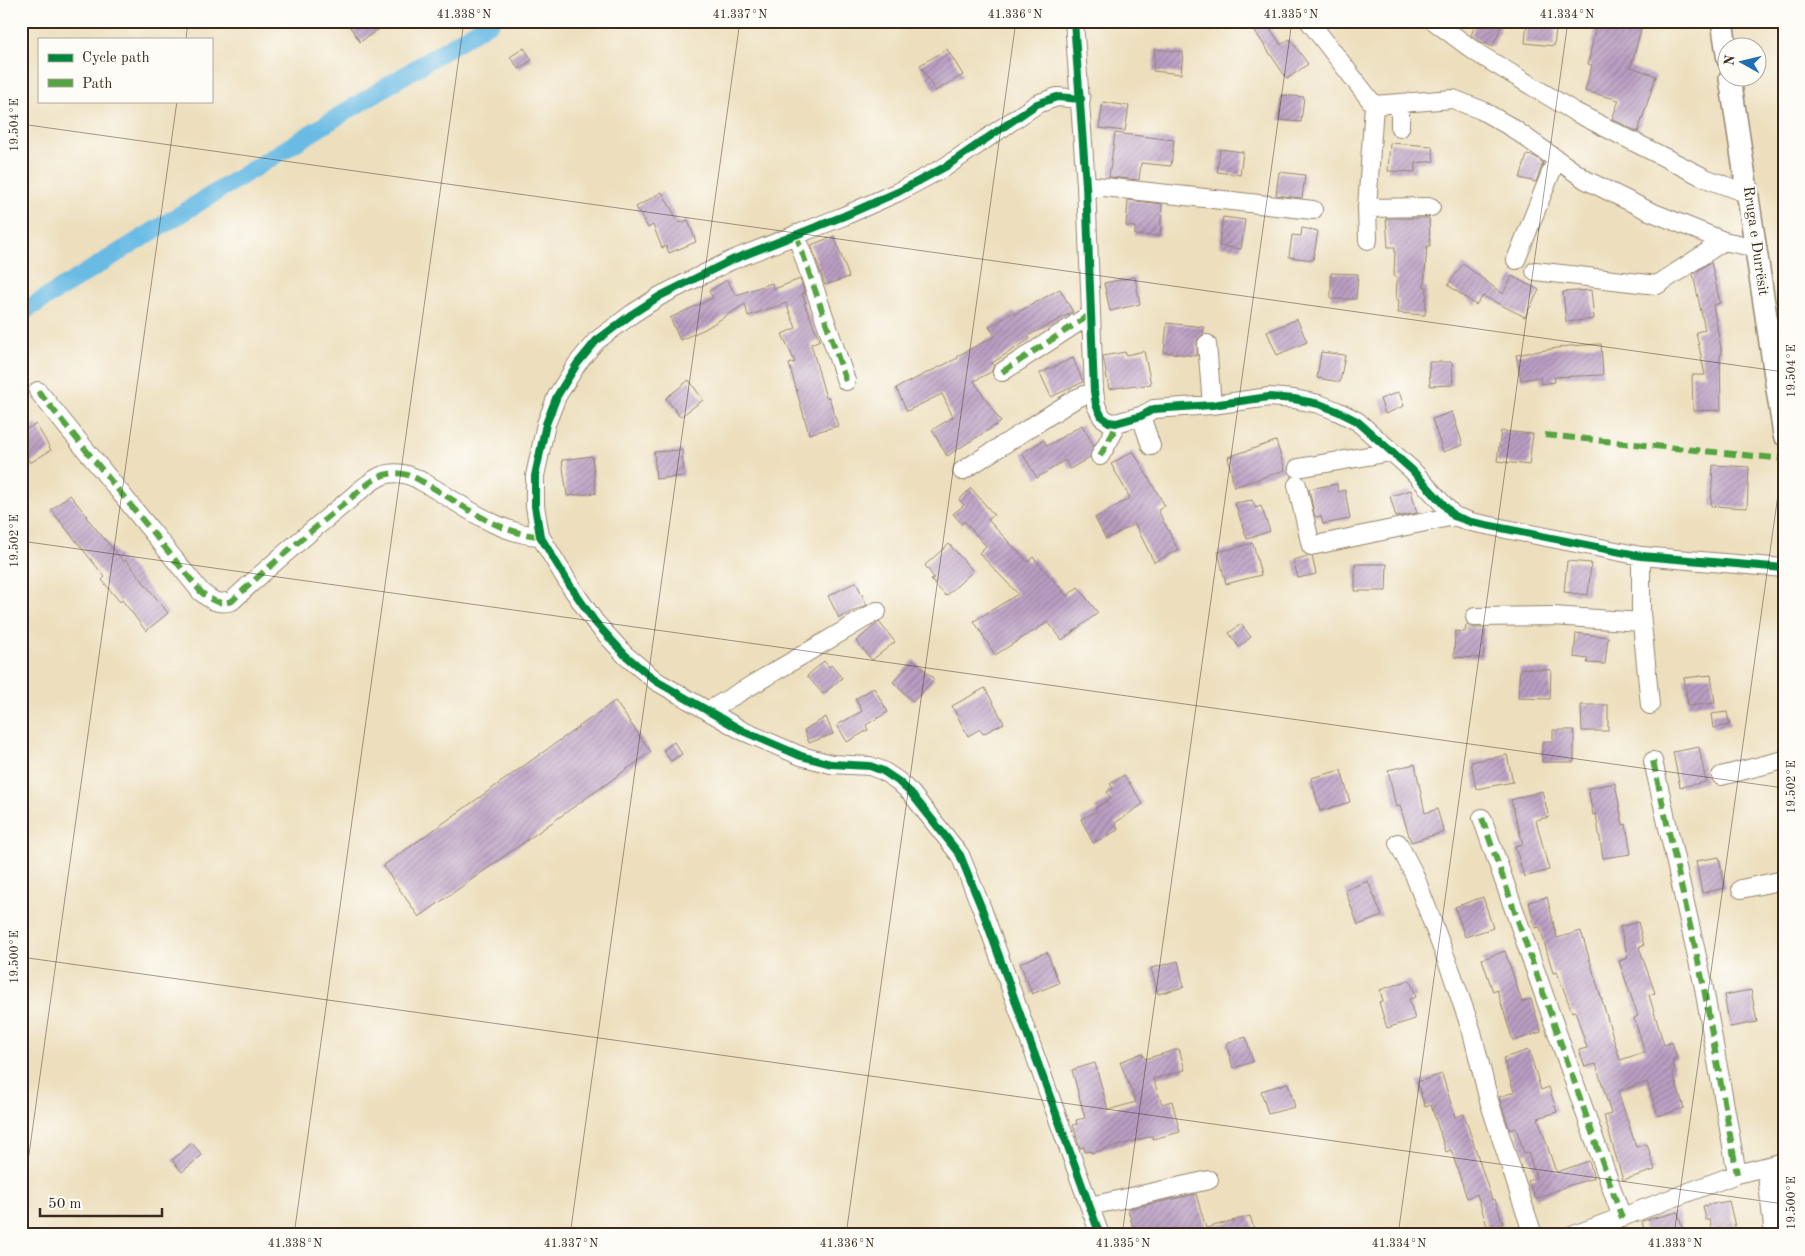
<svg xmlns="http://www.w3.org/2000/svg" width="1805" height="1256" viewBox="0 0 1805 1256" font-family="'Old Standard TT',serif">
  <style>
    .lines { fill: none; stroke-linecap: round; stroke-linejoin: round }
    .canal { stroke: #69bbe4; stroke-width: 18 }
    .building { fill: url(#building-hatch) }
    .minor-casing { stroke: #94846e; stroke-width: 20 }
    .major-casing { stroke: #94846e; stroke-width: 24 }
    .minor { stroke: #fff; stroke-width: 18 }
    .major { stroke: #fff; stroke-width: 21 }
    .quiet { stroke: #54a441; stroke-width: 6; stroke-dasharray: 12 6; stroke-linecap: butt }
    .cycleway-casing { stroke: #fdfcf7; stroke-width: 11 }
    .cycleway { stroke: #00873e; stroke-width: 8 }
    .ticks { fill: none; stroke: #3b2a1e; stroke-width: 1; stroke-opacity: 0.45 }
    .labels { text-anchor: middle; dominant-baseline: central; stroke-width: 4.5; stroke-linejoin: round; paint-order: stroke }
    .street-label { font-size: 15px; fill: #3b2a1e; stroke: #fdfcf7 }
    .neatline { fill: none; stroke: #3b2a1e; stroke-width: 2 }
    .ticks-label { font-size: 12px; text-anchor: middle; fill: #3b2a1e }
  </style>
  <defs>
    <pattern id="building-hatch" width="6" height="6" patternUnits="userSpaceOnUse" patternTransform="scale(1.25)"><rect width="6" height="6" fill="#ba9ec3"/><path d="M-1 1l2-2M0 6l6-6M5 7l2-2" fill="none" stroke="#98819e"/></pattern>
  </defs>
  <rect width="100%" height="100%" fill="#fdfcf7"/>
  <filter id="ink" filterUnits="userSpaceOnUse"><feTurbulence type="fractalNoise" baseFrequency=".02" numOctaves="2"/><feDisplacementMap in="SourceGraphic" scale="10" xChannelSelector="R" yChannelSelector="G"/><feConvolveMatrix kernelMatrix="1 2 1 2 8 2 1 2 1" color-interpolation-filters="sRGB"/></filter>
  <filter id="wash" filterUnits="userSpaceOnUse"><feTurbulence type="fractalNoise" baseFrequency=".0096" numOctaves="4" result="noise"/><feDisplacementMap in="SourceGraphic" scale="20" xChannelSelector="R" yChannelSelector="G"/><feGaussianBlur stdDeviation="1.12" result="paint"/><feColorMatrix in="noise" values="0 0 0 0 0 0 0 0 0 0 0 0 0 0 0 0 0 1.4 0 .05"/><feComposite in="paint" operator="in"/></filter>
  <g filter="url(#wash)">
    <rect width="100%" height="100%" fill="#eddfbd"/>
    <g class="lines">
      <path class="canal" d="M 21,313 L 492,21"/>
    </g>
    <g id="blocks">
      <path class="building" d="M 346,21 L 391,21 L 360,42 Z
        M 1477,21 L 1503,21 L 1493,47 L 1479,41 L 1471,35 Z
        M 1527,21 L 1557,21 L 1554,46 L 1525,43 Z
        M 1597,21 L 1643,21 L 1631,67 L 1656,76 L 1638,132 L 1612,119 L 1619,100 L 1585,91 L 1592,65 L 1588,64 Z
        M 1266,22 L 1281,45 L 1290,39 L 1308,64 L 1287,79 L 1254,30 Z
        M 524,48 L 532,60 L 519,69 L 510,57 Z
        M 947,49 L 963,75 L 935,91 L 920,65 Z
        M 1155,49 L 1183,52 L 1181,74 L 1153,71 Z
        M 1281,95 L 1304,97 L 1301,122 L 1279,120 Z
        M 1103,102 L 1129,106 L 1125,131 L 1099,128 Z
        M 1115,133 L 1174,140 L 1171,166 L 1141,163 L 1139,180 L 1109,177 Z
        M 1390,143 L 1432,146 L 1434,161 L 1416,163 L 1415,172 L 1388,171 Z
        M 1220,149 L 1243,152 L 1240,175 L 1217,172 Z
        M 1527,155 L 1536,157 L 1543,163 L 1536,182 L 1520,178 Z
        M 1279,172 L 1305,175 L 1302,198 L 1276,195 Z
        M 662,192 L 679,223 L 688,220 L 696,242 L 669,253 L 666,246 L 662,248 L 653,225 L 648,228 L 636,207 Z
        M 1128,200 L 1162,204 L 1160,236 L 1135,235 L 1135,227 L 1126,226 Z
        M 1223,217 L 1245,220 L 1241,249 L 1219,246 Z
        M 1386,218 L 1429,218 L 1430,246 L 1427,246 L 1424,287 L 1427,287 L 1425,315 L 1398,313 L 1399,300 L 1396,300 L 1397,277 L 1394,277 L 1395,247 L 1388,247 Z
        M 1302,228 L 1318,231 L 1313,260 L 1289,257 L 1292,235 L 1301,236 Z
        M 834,236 L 849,277 L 825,285 L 811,245 Z
        M 1711,262 L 1720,303 L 1713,305 L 1722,354 L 1720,355 L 1721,410 L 1693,411 L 1692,375 L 1705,375 L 1696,332 L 1705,330 L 1693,274 Z
        M 1463,264 L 1503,294 L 1512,276 L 1539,290 L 1525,317 L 1483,296 L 1476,305 L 1448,285 Z
        M 1331,273 L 1358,274 L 1356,299 L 1331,299 Z
        M 1135,277 L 1140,304 L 1110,311 L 1104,283 Z
        M 800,279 L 805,293 L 802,294 L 806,303 L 804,303 L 820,340 L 811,344 L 826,398 L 829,397 L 838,426 L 809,434 L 789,364 L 795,362 L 782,334 L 796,328 L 786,303 L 748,316 L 745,304 L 705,329 L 680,340 L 670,318 L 713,298 L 709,291 L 727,280 L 736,295 L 772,283 L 774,289 Z
        M 1060,289 L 1073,312 L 1028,336 L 1030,339 L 992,363 L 994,366 L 991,372 L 974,381 L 1001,422 L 947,456 L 932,430 L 953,417 L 942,394 L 907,411 L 896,388 L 958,358 L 957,356 L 995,336 L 989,327 L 1014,312 L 1015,314 Z
        M 1591,290 L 1594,319 L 1566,322 L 1563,292 Z
        M 1297,319 L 1307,342 L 1277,355 L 1267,332 Z
        M 1167,323 L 1204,327 L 1203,334 L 1197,340 L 1197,356 L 1164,352 Z
        M 1601,344 L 1603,375 L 1554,377 L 1555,382 L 1541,384 L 1540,377 L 1521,380 L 1516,355 L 1569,346 Z
        M 1144,351 L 1151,384 L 1136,387 L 1135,385 L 1109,389 L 1103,356 L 1125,352 L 1126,355 Z
        M 1321,352 L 1345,355 L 1340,382 L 1317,378 Z
        M 1073,358 L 1083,382 L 1051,397 L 1040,373 Z
        M 1429,362 L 1452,362 L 1453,385 L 1430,386 Z
        M 689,380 L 703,400 L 680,417 L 666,398 Z
        M 1399,392 L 1404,406 L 1385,414 L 1380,399 Z
        M 1452,412 L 1463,445 L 1443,452 L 1432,419 Z
        M 36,424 L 51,450 L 30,463 L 21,448 L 21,432 Z
        M 1082,425 L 1094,446 L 1090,457 L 1070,469 L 1065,460 L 1037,478 L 1022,453 L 1044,440 L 1047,446 Z
        M 1501,431 L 1533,434 L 1529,465 L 1497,461 Z
        M 1276,441 L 1285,470 L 1234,487 L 1228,457 Z
        M 682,450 L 684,476 L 656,479 L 654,452 Z
        M 1133,451 L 1165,506 L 1158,510 L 1178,550 L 1154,562 L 1135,524 L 1106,539 L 1095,518 L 1130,498 L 1111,464 Z
        M 592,456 L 596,493 L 567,496 L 562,460 Z
        M 1713,465 L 1749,467 L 1747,508 L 1711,506 Z
        M 1337,484 L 1338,492 L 1345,490 L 1350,519 L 1323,524 L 1321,516 L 1315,517 L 1309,489 Z
        M 971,488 L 994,515 L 988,520 L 1028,562 L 1033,557 L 1067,596 L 1078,587 L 1098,613 L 1062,640 L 1048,622 L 995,655 L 974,621 L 1018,594 L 979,553 L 986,546 L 964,521 L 962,524 L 953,514 L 964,505 L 959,500 Z
        M 1411,490 L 1417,513 L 1396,517 L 1390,496 Z
        M 70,495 L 87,516 L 86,517 L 124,562 L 126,560 L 168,613 L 146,631 L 122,600 L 120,602 L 102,580 L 105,577 L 51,510 Z
        M 1252,500 L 1256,508 L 1261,506 L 1270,531 L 1247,539 L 1235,503 Z
        M 1253,543 L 1261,575 L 1226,584 L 1218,552 Z
        M 949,544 L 973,571 L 946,596 L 931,580 L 934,578 L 925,565 Z
        M 1308,556 L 1312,556 L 1316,574 L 1298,578 L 1293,560 Z
        M 1567,561 L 1591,563 L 1588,595 L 1564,592 Z
        M 1355,564 L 1387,564 L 1386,591 L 1355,591 Z
        M 856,582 L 867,605 L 839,618 L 828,596 Z
        M 879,622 L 895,642 L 872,660 L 856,641 Z
        M 1241,624 L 1251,637 L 1239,647 L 1229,633 Z
        M 1466,625 L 1475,628 L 1485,628 L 1483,658 L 1454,657 L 1455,631 L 1465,632 Z
        M 1576,633 L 1608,637 L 1605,664 L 1587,663 L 1588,659 L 1574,657 Z
        M 914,660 L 934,679 L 913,702 L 893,682 Z
        M 824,661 L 829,667 L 831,665 L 842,678 L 823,694 L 807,676 Z
        M 1520,668 L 1551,670 L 1550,699 L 1518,698 Z
        M 1711,675 L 1715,703 L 1688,706 L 1684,678 Z
        M 874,688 L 888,712 L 866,725 L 868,730 L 847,742 L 837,725 L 862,711 L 855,699 Z
        M 985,688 L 1004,723 L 983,734 L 980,729 L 968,736 L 952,706 Z
        M 615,701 L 651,752 L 419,917 L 383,866 Z
        M 1581,705 L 1608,705 L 1608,731 L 1582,731 Z
        M 1727,712 L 1730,725 L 1713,728 L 1711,714 Z
        M 826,717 L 833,734 L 809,743 L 804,730 Z
        M 1553,730 L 1574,730 L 1574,762 L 1542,762 L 1542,741 L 1553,741 Z
        M 674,742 L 682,754 L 671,761 L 663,750 Z
        M 1699,747 L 1706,782 L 1680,787 L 1673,752 Z
        M 1507,755 L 1513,782 L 1476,789 L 1471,762 Z
        M 1415,764 L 1425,813 L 1437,809 L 1444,832 L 1411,842 L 1400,806 L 1396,807 L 1388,770 Z
        M 1341,770 L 1350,802 L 1320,811 L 1311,778 Z
        M 1124,775 L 1143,804 L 1115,823 L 1118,830 L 1093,843 L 1081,819 L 1097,811 L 1095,808 L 1111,799 L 1107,792 L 1113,788 L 1110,784 Z
        M 1615,783 L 1623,825 L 1626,824 L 1631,854 L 1603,858 L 1596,814 L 1593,815 L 1588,788 Z
        M 1542,791 L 1549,817 L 1536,820 L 1549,870 L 1524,877 L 1515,846 L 1523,844 L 1511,800 Z
        M 1719,857 L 1725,888 L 1702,893 L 1696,861 Z
        M 1368,881 L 1382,916 L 1358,925 L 1345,890 Z
        M 1483,897 L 1493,928 L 1465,937 L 1455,907 Z
        M 1547,897 L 1557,938 L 1581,931 L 1620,1060 L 1645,1052 L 1634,1018 L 1638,1016 L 1619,961 L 1628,958 L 1620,927 L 1638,922 L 1644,946 L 1639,947 L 1655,993 L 1649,995 L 1664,1045 L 1672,1042 L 1677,1058 L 1672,1060 L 1675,1070 L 1672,1071 L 1684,1108 L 1658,1116 L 1647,1082 L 1618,1091 L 1636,1147 L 1647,1144 L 1655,1170 L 1623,1180 L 1604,1116 L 1611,1114 L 1596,1064 L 1585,1067 L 1579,1050 L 1587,1048 L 1575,1011 L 1572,1012 L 1557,972 L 1553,973 L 1540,927 L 1535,928 L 1529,902 Z
        M 1505,951 L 1522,1002 L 1531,999 L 1541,1032 L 1513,1041 L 1497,990 L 1493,992 L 1482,959 Z
        M 1047,952 L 1059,983 L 1032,994 L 1020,963 Z
        M 1178,961 L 1184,987 L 1158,994 L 1151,968 Z
        M 1410,980 L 1416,997 L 1409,999 L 1415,1019 L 1387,1028 L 1379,1002 L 1383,1001 L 1380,990 Z
        M 1751,990 L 1757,1022 L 1730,1027 L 1724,995 Z
        M 1246,1037 L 1253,1062 L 1233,1068 L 1226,1043 Z
        M 1179,1049 L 1185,1070 L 1153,1079 L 1162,1104 L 1172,1101 L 1180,1132 L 1153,1139 L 1152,1136 L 1091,1153 L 1091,1151 L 1085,1152 L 1084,1147 L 1080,1148 L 1073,1125 L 1077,1124 L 1076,1120 L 1085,1118 L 1072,1070 L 1095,1063 L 1108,1110 L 1136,1102 L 1120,1062 L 1142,1053 L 1145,1059 Z
        M 1529,1050 L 1541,1090 L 1549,1087 L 1557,1112 L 1538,1118 L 1555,1169 L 1557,1172 L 1589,1161 L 1594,1178 L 1567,1186 L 1536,1199 L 1528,1181 L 1536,1177 L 1528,1152 L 1524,1153 L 1516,1128 L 1510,1130 L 1499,1097 L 1514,1092 L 1503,1058 Z
        M 1442,1074 L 1455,1117 L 1464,1114 L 1492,1200 L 1495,1199 L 1503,1224 L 1488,1229 L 1477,1194 L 1467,1198 L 1451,1150 L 1446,1152 L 1431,1105 L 1425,1107 L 1417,1082 Z
        M 1288,1083 L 1295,1107 L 1268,1114 L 1261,1091 Z
        M 192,1143 L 202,1155 L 182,1172 L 172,1160 Z
        M 1196,1194 L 1206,1228 L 1250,1216 L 1256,1235 L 1135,1235 L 1128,1209 Z
        M 1729,1201 L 1736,1231 L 1713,1235 L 1710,1220 L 1706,1220 L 1703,1206 Z
        M 1678,1212 L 1684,1235 L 1645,1235 L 1642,1221 Z"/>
    </g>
  </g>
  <g filter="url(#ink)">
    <use href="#blocks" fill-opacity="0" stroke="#94846e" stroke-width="1"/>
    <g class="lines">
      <defs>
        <path id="minor" d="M 1074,21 L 1086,185 L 1094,391 L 1096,405 L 1102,417 L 1109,422 L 1116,423 L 1141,416 L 1154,409 L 1212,405 L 1269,397 L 1294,399 L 1319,404 L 1337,411 L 1357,421 L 1412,470 L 1454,516 L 1471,522 L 1641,556 L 1784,568
          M 1309,21 L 1374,105 L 1367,208 L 1368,240
          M 1434,21 L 1477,53 L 1575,112 L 1705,178 L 1748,194
          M 1081,99 L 1057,97 L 1037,104 L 945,167 L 898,192 L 844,216 L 732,260 L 660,296 L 632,314 L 596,341 L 577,364 L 557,396 L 546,424 L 535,476 L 535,506 L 540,536 L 571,587 L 595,622 L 625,655 L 656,681 L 743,731 L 801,756 L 831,764 L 870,766 L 883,771 L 898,781 L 911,793 L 960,855 L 982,909 L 1100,1235
          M 1400,103 L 1400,128
          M 1374,105 L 1453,99 L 1481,110 L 1511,127 L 1586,180 L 1649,211 L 1724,241 L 1756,248
          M 1086,185 L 1313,210
          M 1367,208 L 1431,207
          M 796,234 L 846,381
          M 1516,260 L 1556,160
          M 1535,271 L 1657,285 L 1724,241
          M 1207,344 L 1212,405
          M 1002,372 L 1091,314
          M 38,391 L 201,592 C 212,601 218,605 232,601 C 268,567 306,535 344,504 C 356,494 370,480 384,475 C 398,471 409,474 421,481 C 458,501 496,534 540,536
          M 1141,416 L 1151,446
          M 1100,456 L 1113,433 L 1116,423
          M 1298,468 L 1391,452
          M 962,471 L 1075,399 L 1094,391
          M 1297,485 L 1311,546 L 1454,516
          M 1641,556 L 1641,613 L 1650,705
          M 1475,617 L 1553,616 L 1642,622
          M 708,711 L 877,611
          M 1653,761 L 1703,983 L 1737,1174
          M 1721,776 L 1784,760
          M 1482,818 L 1622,1218
          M 1398,843 L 1414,874 L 1452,974 L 1472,1032 L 1489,1101 L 1533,1235
          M 1741,889 L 1784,880
          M 1766,1167 L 1774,1235
          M 1090,1206 L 1209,1180
          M 1574,1235 L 1737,1174 L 1784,1162"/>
        <path id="major" d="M 1722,21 L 1728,60
          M 1730,78 L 1784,435"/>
      </defs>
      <use href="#minor" class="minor-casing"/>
      <use href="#major" class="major-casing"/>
      <use href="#minor" class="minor"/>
      <use href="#major" class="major"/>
      <path class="quiet" d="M 796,234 L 846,381
        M 1002,372 L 1091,314
        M 38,391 L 201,592 C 212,601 218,605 232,601 C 268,567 306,535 344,504 C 356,494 370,480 384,475 C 398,471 409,474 421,481 C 458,501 496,534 540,536
        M 1545,435 L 1784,459
        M 1100,456 L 1113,433 L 1116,423
        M 1653,761 L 1703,983 L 1737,1174
        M 1482,818 L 1622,1218"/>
      <defs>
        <path id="cycleway" d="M 1074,21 L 1086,185 L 1094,391 L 1096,405 L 1102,417 L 1109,422 L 1116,423 L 1141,416 L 1154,409 L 1212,405 L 1269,397 L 1294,399 L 1319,404 L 1337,411 L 1357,421 L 1412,470 L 1454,516 L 1471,522 L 1641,556 L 1784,568
          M 1081,99 L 1057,97 L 1037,104 L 945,167 L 898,192 L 844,216 L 732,260 L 660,296 L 632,314 L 596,341 L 577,364 L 557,396 L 546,424 L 535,476 L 535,506 L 540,536 L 571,587 L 595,622 L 625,655 L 656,681 L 743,731 L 801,756 L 831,764 L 870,766 L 883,771 L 898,781 L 911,793 L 960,855 L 982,909 L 1100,1235"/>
      </defs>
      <use href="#cycleway" class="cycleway-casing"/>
      <use href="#cycleway" class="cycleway"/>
    </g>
  </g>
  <path class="ticks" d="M 186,39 L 188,21M 21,124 L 1784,372M 21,541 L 1784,788M 21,957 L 1784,1204M 21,1211 L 177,101M 294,1235 L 464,21M 570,1235 L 740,21M 846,1235 L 1016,21M 1122,1235 L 1292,21M 1398,1235 L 1568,21M 1674,1235 L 1784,452"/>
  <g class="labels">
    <g class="street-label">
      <text transform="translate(1755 241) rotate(82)">Rruga e Durrësit</text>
    </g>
  </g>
  <rect width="1805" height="1256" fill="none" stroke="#fdfcf7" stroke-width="55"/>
  <rect x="38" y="38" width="175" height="65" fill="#fdfcf7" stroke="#afa8a0"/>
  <rect x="48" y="54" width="25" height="8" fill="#00873e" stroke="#afa8a0"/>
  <text x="82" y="62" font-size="15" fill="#3b2a1e">Cycle path</text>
  <rect x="48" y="79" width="25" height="8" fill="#54a441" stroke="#afa8a0"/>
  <text x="82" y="88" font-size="15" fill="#3b2a1e">Path</text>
  <g transform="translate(1742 62) rotate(278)"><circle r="24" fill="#fdfcf7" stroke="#afa8a0"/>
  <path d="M0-4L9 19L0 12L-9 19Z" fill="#1f6fb2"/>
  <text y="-8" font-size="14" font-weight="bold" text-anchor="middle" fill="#3b2a1e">N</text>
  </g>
  <path d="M40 1208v8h122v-8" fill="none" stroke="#3b2a1e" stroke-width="2.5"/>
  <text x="48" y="1208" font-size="15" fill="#3b2a1e" stroke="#fdfcf7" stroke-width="4" paint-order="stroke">50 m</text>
  <rect x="28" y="28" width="1750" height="1200" class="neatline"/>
  <g class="ticks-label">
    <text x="464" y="18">41.338°N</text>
    <text x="740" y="18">41.337°N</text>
    <text x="1015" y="18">41.336°N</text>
    <text x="1291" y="18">41.335°N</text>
    <text x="1567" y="18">41.334°N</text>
    <text transform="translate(14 125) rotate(-90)" y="4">19.504°E</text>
    <text transform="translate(1791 371) rotate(-90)" y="4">19.504°E</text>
    <text transform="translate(14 541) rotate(-90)" y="4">19.502°E</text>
    <text transform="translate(1791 787) rotate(-90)" y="4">19.502°E</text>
    <text transform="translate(14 957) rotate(-90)" y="4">19.500°E</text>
    <text transform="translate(1791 1203) rotate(-90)" y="4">19.500°E</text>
    <text x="295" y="1247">41.338°N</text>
    <text x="571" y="1247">41.337°N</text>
    <text x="847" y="1247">41.336°N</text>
    <text x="1123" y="1247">41.335°N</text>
    <text x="1399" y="1247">41.334°N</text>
    <text x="1675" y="1247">41.333°N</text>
  </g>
</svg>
